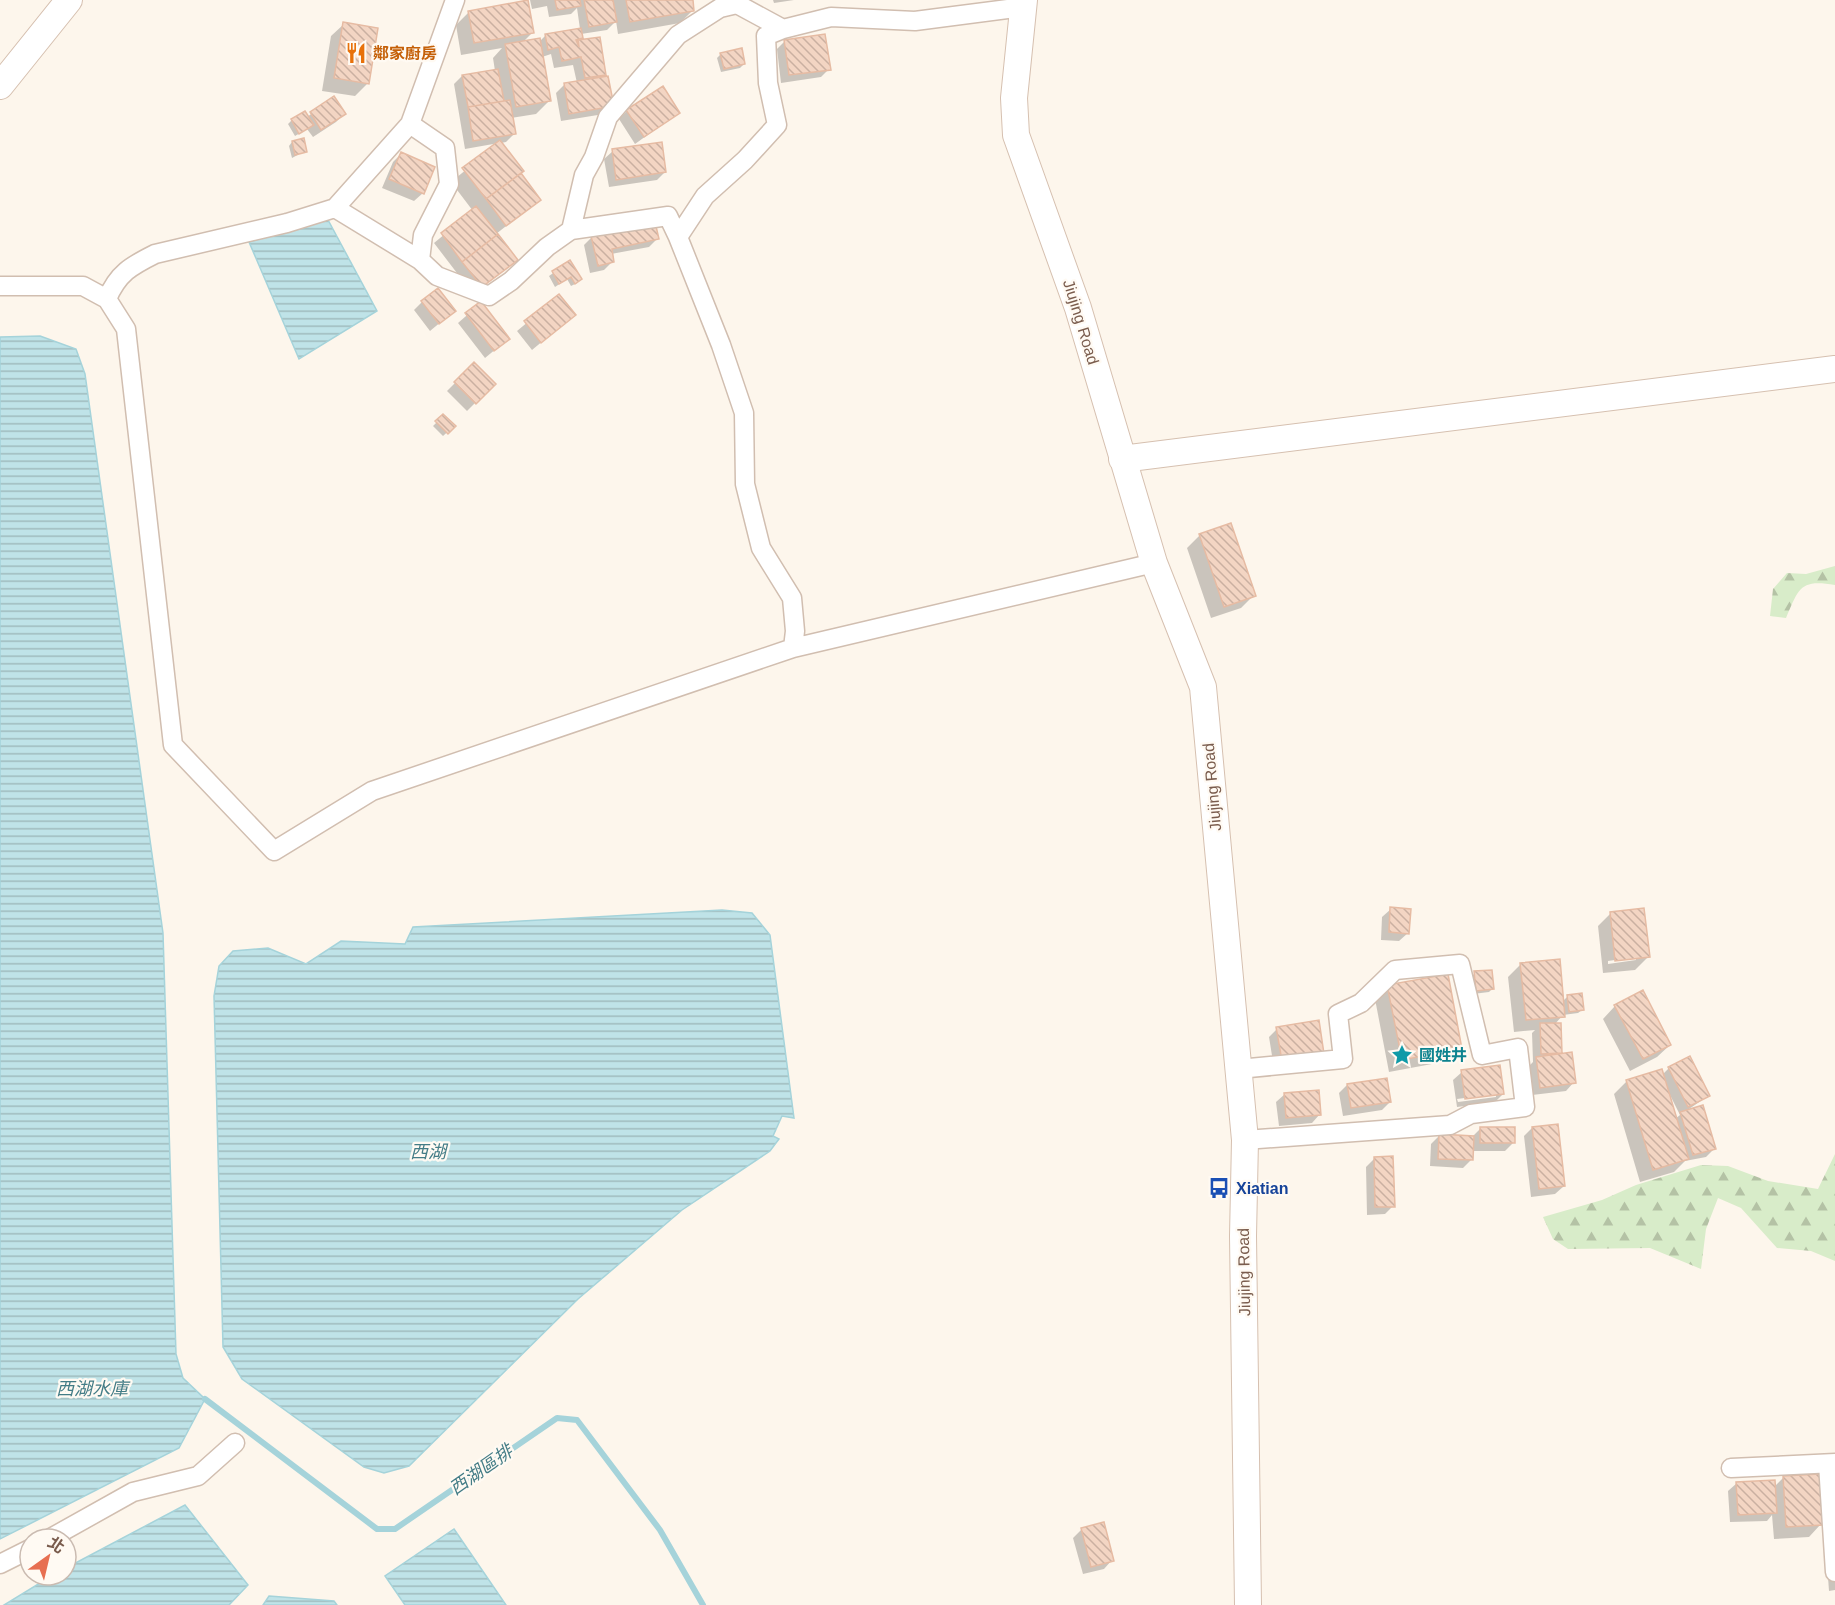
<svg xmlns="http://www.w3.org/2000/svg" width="1835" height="1605" viewBox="0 0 1835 1605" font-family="Helvetica,'Noto Sans TC',sans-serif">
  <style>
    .forest { fill: url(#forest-firs) }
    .water { fill: url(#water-rules); stroke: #a5d3da; stroke-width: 1.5 }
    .shadow { fill: #0003; fill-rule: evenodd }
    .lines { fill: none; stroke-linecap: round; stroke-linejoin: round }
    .stream { stroke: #a5d3da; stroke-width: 6 }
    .building { fill: url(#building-back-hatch); stroke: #e6bba3; stroke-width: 1.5 }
    .street-casing { stroke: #d1beb0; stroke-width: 21 }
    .secondary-casing { stroke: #d6c0b0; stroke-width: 28 }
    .street { stroke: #fff; stroke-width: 18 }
    .secondary { stroke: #fff; stroke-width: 26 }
    .labels { text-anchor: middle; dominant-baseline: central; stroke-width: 4.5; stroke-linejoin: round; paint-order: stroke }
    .food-label { font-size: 16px; font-weight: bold; fill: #c56008; stroke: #fffaf3; text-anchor: start }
    .street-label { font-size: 16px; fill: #7a5c4d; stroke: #fffaf3 }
    .culture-label { font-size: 16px; font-weight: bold; fill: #0d838f; stroke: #fffaf3; text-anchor: start }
    .transit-label { font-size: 16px; font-weight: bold; fill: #164399; stroke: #fffaf3; text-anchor: start }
    .water-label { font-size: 18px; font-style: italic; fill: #437c86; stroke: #fffaf3 }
  </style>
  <defs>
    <pattern id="forest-firs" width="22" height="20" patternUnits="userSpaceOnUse" patternTransform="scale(1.5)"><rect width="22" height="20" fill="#d8ecc9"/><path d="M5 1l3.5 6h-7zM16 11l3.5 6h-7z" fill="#b4c2a5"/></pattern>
    <pattern id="water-rules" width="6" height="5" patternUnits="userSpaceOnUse" patternTransform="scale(1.5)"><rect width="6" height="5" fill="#bfe3e8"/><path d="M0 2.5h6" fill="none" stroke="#a0bbbe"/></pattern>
    <pattern id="building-back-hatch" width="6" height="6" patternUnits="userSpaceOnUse" patternTransform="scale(1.5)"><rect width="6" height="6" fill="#f3d5c3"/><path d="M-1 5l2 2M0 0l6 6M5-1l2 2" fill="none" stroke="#cab0a1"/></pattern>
  </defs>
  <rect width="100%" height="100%" fill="#fdf6ec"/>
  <path class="forest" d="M 1835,566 L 1835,585 C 1800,579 1799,588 1786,618 L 1770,616 L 1773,589 L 1787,573 L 1806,574 Z
    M 1835,1154 L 1835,1261 L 1811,1251 L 1777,1248 L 1741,1208 L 1718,1198 L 1706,1229 L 1701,1269 L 1650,1248 L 1568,1249 L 1553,1239 L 1543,1217 L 1602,1200 L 1636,1185 L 1701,1165 L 1728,1166 L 1768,1181 L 1818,1189 Z"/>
  <path class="water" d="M 327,218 L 377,311 L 299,359 L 249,242 Z
    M 40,336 L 76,349 L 85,374 L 163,933 L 176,1354 L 183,1378 L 205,1399 L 179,1448 L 0,1539 L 0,337 Z
    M 722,910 L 752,913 L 770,935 L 794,1118 L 782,1116 L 773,1136 L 779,1139 L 770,1151 L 682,1210 L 578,1299 L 409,1466 L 384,1473 L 364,1467 L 242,1379 L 223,1347 L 214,996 L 219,966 L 233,951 L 268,948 L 306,964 L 341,941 L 405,944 L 413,927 Z
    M 185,1505 L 248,1585 L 229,1605 L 4,1605 L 53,1575 L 66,1575 L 66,1568 Z
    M 454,1529 L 506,1605 L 405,1605 L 385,1576 Z
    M 269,1596 L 334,1601 L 337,1605 L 263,1605 Z"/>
  <path class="shadow" d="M 530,0 L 691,0 L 693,10 L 680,23 L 618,34 L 616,21 L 607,30 L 581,34 L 582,38 L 577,42 L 598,39 L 605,74 L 600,79 L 607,77 L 604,114 L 561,121 L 556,93 L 564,85 L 577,83 L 573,65 L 554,68 L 551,54 L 542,57 L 549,101 L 536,114 L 511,118 L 514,134 L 506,142 L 501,143 L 539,200 L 496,234 L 516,260 L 473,294 L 434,243 L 473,211 L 451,182 L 499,143 L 465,149 L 454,84 L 462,76 L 495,71 L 493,58 L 502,48 L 461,55 L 456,25 L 469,12 L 532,33 L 523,42 L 539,42 L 545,36 L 580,29 L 577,8 L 571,14 L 549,17 L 547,6 L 532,9 Z
    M 773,0 L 794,0 L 774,3 Z
    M 344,24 L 376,29 L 367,84 L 355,96 L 322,91 L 331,36 Z
    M 785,41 L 829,69 L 821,77 L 781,83 L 777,49 Z
    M 721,54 L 744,64 L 740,68 L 721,72 L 717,58 Z
    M 334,98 L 344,114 L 336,122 L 313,137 L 307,129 L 295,136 L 288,124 L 291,121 L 304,113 L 307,117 Z
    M 627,111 L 678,113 L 635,144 L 619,119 Z
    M 292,142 L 305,151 L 292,158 L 289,146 Z
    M 613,151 L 665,172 L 657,180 L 609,187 L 604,159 Z
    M 401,154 L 423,193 L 414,201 L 382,188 L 393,162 Z
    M 592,237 L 657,239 L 649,247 L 611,254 L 612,262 L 604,270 L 590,273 L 584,245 Z
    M 569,262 L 577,283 L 571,286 L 567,279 L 555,287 L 549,276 Z
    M 559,296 L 574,315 L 532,350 L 517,331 Z
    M 422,302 L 454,311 L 430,331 L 414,310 Z
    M 481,303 L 508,339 L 485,358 L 458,323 Z
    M 474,364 L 494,384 L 467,411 L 447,391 Z
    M 443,416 L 454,426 L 443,436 L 433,426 Z
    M 1200,535 L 1254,595 L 1241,608 L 1211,618 L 1187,548 Z
    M 1391,909 L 1408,933 L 1399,941 L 1381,940 L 1382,917 Z
    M 1610,914 L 1648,957 L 1635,970 L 1603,973 L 1598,926 ZM 1636,957 L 1636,960 L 1608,964 L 1608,961 Z
    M 1521,964 L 1562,1002 L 1568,996 L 1582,1010 L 1578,1013 L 1563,1015 L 1555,1024 L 1560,1024 L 1561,1055 L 1574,1082 L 1566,1091 L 1532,1095 L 1528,1067 L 1533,1062 L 1532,1033 L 1535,1030 L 1514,1032 L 1508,977 Z
    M 1475,973 L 1492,989 L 1489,992 L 1473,994 L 1471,977 Z
    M 1388,987 L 1461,1048 L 1448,1061 L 1389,1072 L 1375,999 Z
    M 1615,1006 L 1670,1045 L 1657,1057 L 1630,1071 L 1603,1019 Z
    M 1318,1022 L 1274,1068 L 1269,1037 L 1277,1029 Z
    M 1669,1068 L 1708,1096 L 1689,1109 L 1714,1149 L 1706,1157 L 1685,1161 L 1674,1172 L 1640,1182 L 1614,1094 L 1627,1081 L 1662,1075 ZM 1670,1095 L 1680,1115 L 1675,1119 Z
    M 1462,1072 L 1503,1094 L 1495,1102 L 1457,1107 L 1453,1080 ZM 1496,1094 L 1496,1097 L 1458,1102 L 1457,1099 Z
    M 1347,1085 L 1390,1102 L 1382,1110 L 1343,1116 L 1339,1093 Z
    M 1285,1094 L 1320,1114 L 1312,1123 L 1279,1126 L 1276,1102 Z
    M 1532,1128 L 1564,1186 L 1555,1194 L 1531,1197 L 1524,1136 Z
    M 1480,1129 L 1513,1143 L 1505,1151 L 1472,1151 L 1471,1160 L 1463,1168 L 1430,1166 L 1431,1144 L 1439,1136 L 1471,1138 Z
    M 1374,1159 L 1393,1206 L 1385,1214 L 1367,1215 L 1366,1167 Z
    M 1783,1478 L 1821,1524 L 1809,1537 L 1774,1539 L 1772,1515 L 1767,1521 L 1730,1522 L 1728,1491 L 1737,1483 L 1774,1487 Z
    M 1835,1526 L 1835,1590 L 1829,1591 L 1825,1536 Z
    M 1082,1529 L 1112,1560 L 1104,1569 L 1083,1574 L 1073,1538 Z"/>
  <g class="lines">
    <path class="stream" d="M 205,1399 L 377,1529 L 395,1529 L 557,1418 L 577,1420 L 660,1530 L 703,1605"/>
  </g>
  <path class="building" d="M 528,0 L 534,33 L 474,43 L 468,11 Z
    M 555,0 L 580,0 L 581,6 L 557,10 Z
    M 584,0 L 613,0 L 617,22 L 589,27 Z
    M 626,0 L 693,0 L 694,11 L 630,22 Z
    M 343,22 L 378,28 L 369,84 L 334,78 Z
    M 581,28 L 583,38 L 576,40 L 579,47 L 578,40 L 600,37 L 606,75 L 585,78 L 581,57 L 562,61 L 559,47 L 548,50 L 545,34 Z
    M 825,34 L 831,70 L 789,75 L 784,40 Z
    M 540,38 L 551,101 L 516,107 L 505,44 Z
    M 742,48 L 745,64 L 724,69 L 720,53 Z
    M 498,69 L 504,101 L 468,107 L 462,75 Z
    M 608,76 L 614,106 L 569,114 L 564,83 Z
    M 663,86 L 680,113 L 644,137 L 626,110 Z
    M 334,96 L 346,114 L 321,130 L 310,112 Z
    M 510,100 L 516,134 L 473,141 L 468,107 Z
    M 305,111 L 314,125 L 299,134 L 291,119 Z
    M 304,138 L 307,152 L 295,155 L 292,141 Z
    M 500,140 L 524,171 L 486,199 L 462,168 Z
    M 662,142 L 666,172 L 616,180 L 612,149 Z
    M 401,152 L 435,167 L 424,194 L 389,179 Z
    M 521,173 L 541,200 L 506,226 L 486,199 Z
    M 476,206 L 498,234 L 462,262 L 441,233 Z
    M 655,222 L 659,239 L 612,249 L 614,262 L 598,266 L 591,236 Z
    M 498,234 L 518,260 L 482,287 L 462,262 Z
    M 570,260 L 582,279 L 575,284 L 571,277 L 559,284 L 552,271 Z
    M 438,288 L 456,311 L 439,324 L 421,301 Z
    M 559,294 L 576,315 L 541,343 L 524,321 Z
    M 481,301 L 510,339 L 494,351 L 465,313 Z
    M 474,362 L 496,384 L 476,404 L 454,382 Z
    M 443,414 L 456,426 L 448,434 L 435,421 Z
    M 1231,523 L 1256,596 L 1224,607 L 1199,534 Z
    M 1390,907 L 1411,909 L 1409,934 L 1389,932 Z
    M 1644,908 L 1650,957 L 1615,961 L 1610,912 Z
    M 1560,959 L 1565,1017 L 1526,1020 L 1520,963 Z
    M 1492,970 L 1494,989 L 1476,991 L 1474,971 Z
    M 1448,974 L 1462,1049 L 1402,1060 L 1387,985 Z
    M 1643,990 L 1671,1045 L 1643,1059 L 1614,1005 Z
    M 1582,993 L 1584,1010 L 1569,1012 L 1567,995 Z
    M 1319,1020 L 1324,1054 L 1282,1061 L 1276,1027 Z
    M 1540,1023 L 1561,1023 L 1562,1053 L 1541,1054 Z
    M 1572,1052 L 1576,1083 L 1540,1088 L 1536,1057 Z
    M 1690,1056 L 1710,1096 L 1688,1107 L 1668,1067 Z
    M 1500,1065 L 1504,1094 L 1465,1099 L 1461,1070 Z
    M 1662,1069 L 1689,1159 L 1653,1170 L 1626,1080 Z
    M 1387,1078 L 1391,1102 L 1351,1108 L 1347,1084 Z
    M 1319,1090 L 1321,1115 L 1286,1118 L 1284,1093 Z
    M 1703,1105 L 1716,1149 L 1693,1155 L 1680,1112 Z
    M 1558,1124 L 1565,1186 L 1539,1189 L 1532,1127 Z
    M 1480,1127 L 1515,1127 L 1515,1143 L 1480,1143 Z
    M 1439,1134 L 1474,1136 L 1473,1160 L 1438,1159 Z
    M 1393,1156 L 1395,1207 L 1375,1207 L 1374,1157 Z
    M 1820,1474 L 1823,1525 L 1786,1527 L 1783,1476 Z
    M 1775,1480 L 1777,1513 L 1738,1515 L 1736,1482 Z
    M 1104,1522 L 1114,1561 L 1091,1567 L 1081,1528 Z"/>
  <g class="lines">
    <defs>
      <path id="street" d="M 455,0 L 410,124 L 445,148 L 449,184 L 423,235 L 420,260 L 437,276 L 489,296 L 511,281 L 547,247 L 571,230 L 668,216 L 678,237
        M 335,208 L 410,124
        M 571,230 L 584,175 L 594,157 L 608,117 L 678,35 L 720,8 L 737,4 L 783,29
        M 0,286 L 83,286 L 107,299 L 126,329 L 173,745 L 274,851 L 372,791 L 793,648 L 1154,563
        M 107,299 C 118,273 131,266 155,254 L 287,223 L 335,208 L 420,260
        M 793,648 L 795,631 L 792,598 L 761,548 L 745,484 L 744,413 L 721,345 L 678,237 L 705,196 L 745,160 L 777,125 L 768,83 L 766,36 L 783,29 L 831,17 L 915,21 L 1023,7
        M 1239,1069 L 1343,1059 L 1338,1014 L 1361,1003 L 1395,970 L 1460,964 L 1482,1055 L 1518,1048 L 1525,1107 L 1471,1114 L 1450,1125 L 1245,1140
        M 1828,1464 L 1835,1572
        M 1731,1468 L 1835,1463
        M 49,1539 L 133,1492 L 198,1476 L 235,1443
        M 0,1564 L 30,1549"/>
      <path id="secondary" d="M 1024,0 L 1014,98 L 1016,135 L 1078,308 L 1154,563 L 1203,687 L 1245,1140 L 1243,1236 L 1248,1605
        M 0,86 L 69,0
        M 1122,459 L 1835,369"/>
    </defs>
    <use href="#street" class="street-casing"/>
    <use href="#secondary" class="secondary-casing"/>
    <use href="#street" class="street"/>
    <use href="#secondary" class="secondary"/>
  </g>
  <defs>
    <symbol id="restaurant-bare" viewBox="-9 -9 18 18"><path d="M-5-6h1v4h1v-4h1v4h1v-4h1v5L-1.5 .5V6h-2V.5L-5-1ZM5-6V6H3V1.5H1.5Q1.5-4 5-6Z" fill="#e8710a" stroke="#fffaf3" stroke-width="2.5" paint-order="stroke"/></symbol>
    <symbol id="sight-bare" viewBox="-9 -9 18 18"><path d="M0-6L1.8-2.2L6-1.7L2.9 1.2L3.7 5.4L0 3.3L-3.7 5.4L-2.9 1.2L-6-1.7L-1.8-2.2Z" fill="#0f9aa8" stroke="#fffaf3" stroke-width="2.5" paint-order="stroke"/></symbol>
    <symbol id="bus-bare" viewBox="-9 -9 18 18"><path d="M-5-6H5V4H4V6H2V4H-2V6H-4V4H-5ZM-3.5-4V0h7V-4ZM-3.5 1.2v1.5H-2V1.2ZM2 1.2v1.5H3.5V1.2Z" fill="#1a4fb4" stroke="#fffaf3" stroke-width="2.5" paint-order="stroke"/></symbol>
  </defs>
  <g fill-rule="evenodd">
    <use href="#restaurant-bare" x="341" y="38" width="30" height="30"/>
    <use href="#sight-bare" x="1387" y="1040" width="30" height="30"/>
    <use href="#bus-bare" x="1204" y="1173" width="30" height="30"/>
  </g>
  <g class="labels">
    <g class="food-label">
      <text x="373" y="53">鄰家廚房</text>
    </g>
    <g class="street-label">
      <text transform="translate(1081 322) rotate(73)">Jiujing Road</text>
      <text transform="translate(1212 787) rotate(-95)">Jiujing Road</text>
      <text transform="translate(1244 1272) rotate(-91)">Jiujing Road</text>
    </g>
    <g class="culture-label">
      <text x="1419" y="1055">國姓井</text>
    </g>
    <g class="transit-label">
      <text x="1236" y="1188">Xiatian</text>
    </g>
    <g class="water-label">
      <text x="428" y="1152">西湖</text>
      <text x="92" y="1389">西湖水庫</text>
      <text transform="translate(481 1470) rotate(-35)">西湖區排</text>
    </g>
  </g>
  <g transform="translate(48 1557) rotate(34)"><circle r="28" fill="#fffaf3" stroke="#cabbb1" stroke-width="1.5"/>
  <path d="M0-4.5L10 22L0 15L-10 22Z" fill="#e76f51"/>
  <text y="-9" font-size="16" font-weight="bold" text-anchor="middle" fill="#7a5c4d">北</text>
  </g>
</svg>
